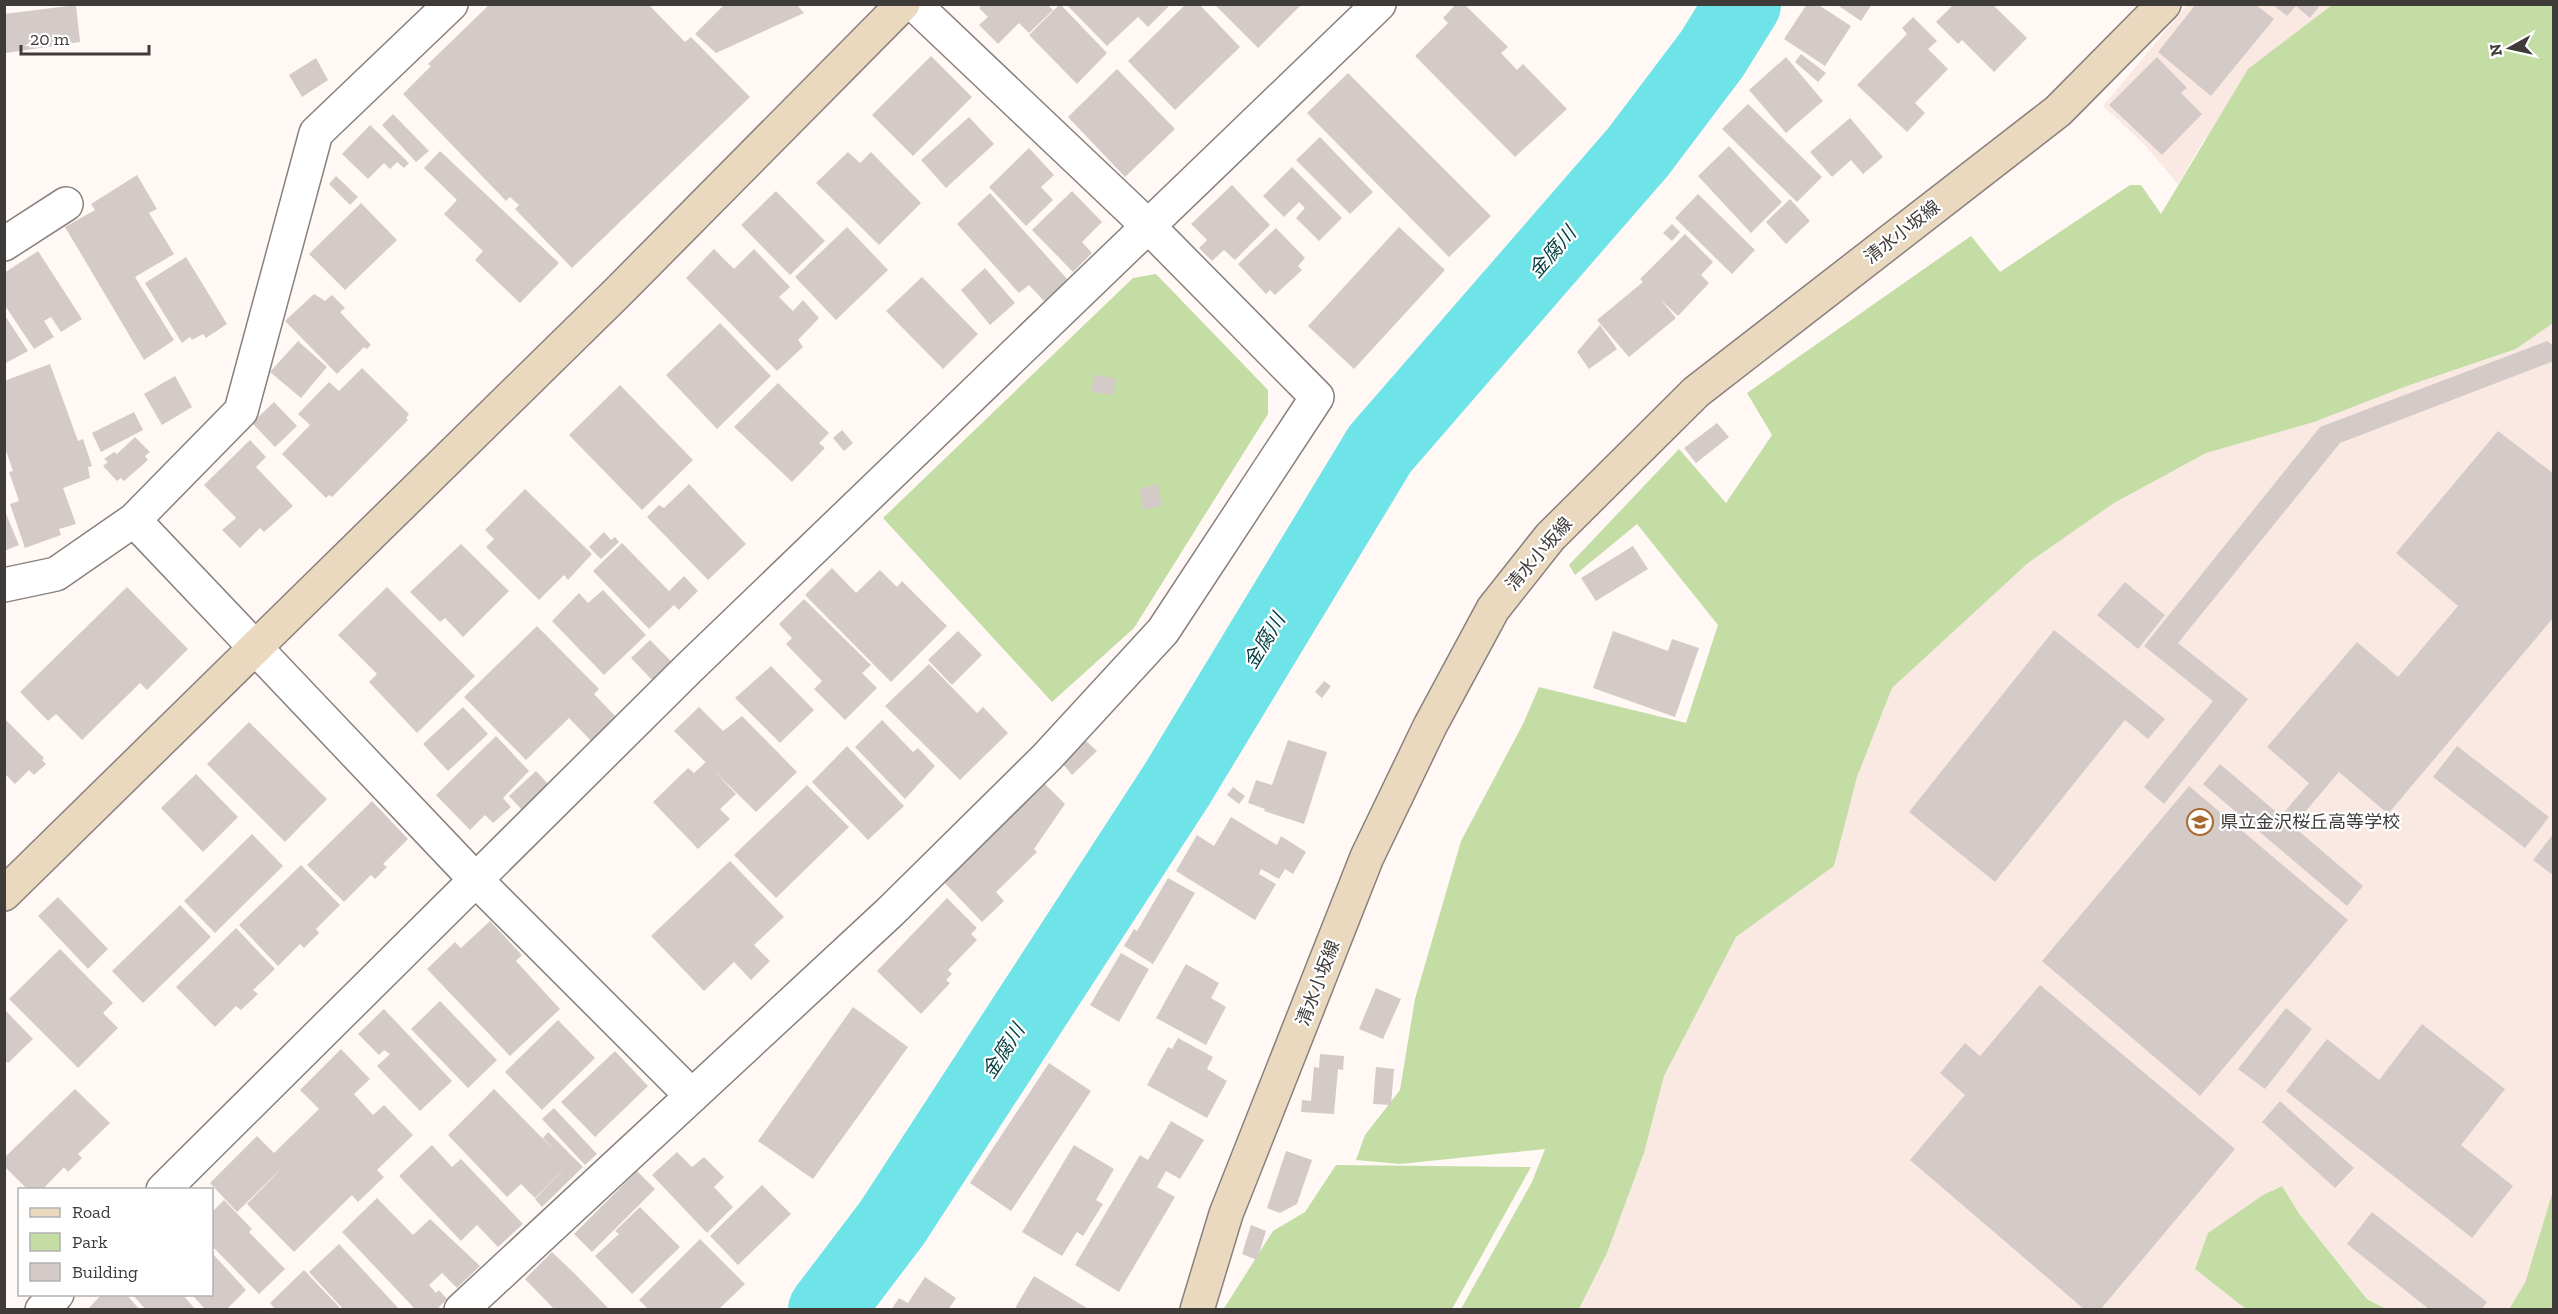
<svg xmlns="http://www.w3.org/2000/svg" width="2558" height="1314" viewBox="0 0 2558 1314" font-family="'Zilla Slab','Noto Sans JP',serif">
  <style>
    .built { fill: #fae9e3 }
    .green { fill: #c3dda4 }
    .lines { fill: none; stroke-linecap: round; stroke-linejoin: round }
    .river { stroke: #6ee4e8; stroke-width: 76 }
    .building { fill: #d4cbc8 }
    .street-casing { stroke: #88807d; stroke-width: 36 }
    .secondary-casing { stroke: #88807d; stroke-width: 36 }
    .street { stroke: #fff; stroke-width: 33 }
    .secondary { stroke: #ead9bf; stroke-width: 33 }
    .labels { text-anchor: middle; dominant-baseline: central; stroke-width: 4.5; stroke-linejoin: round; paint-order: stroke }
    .street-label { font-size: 18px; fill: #3e3b39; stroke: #fff }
    .poi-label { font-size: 18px; fill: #3e3b39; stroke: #fff; text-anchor: start }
    .water-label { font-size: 20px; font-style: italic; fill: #064042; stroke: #fff }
  </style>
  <rect width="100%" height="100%" fill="#fff8f5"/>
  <path class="built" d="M 2187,5 L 2332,5 L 2204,140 L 2178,184 L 2142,142 L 2103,106 Z
    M 2553,323 L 2554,1191 L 2525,1283 L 2509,1309 L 2386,1309 L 2368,1299 L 2300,1215 L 2282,1186 L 2263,1195 L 2208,1233 L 2195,1269 L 2246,1309 L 1579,1310 L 1607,1253 L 1644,1153 L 1664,1076 L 1736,937 L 1834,866 L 1857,777 L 1892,688 L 2028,563 L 2114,503 L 2206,453 L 2314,422 L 2407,386 L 2516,349 Z"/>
  <path class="green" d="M 2332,5 L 2553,5 L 2553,323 L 2516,349 L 2407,386 L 2314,422 L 2206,453 L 2114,503 L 2028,563 L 1892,688 L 1857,777 L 1834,866 L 1736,937 L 1664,1076 L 1644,1153 L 1607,1253 L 1579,1309 L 1461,1309 L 1532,1182 L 1545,1149 L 1400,1164 L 1356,1160 L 1365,1135 L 1400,1090 L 1415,999 L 1461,841 L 1523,724 L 1539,687 L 1686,723 L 1718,625 L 1637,524 L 1575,575 L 1569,565 L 1679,449 L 1726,503 L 1772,435 L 1747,393 L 1971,236 L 2000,272 L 2130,185 L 2141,185 L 2161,214 L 2248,69 Z
    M 1156,274 L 1268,390 L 1268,414 L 1134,628 L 1052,702 L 883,518 L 1133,278 Z
    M 1336,1165 L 1531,1167 L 1452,1309 L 1223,1310 L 1273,1231 L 1305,1212 Z
    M 2282,1186 L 2300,1215 L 2367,1299 L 2386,1309 L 2246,1309 L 2195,1269 L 2208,1233 L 2263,1195 Z
    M 2553,1191 L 2553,1309 L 2509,1309 L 2525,1283 Z"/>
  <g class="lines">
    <path class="river" d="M 826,1310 L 892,1223 L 1176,786 L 1380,449 L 1638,152 L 1712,54 L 1743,4"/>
  </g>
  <path class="building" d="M 725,4 L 796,4 L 804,13 L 716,53 L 695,34 Z
    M 982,4 L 1047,4 L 1053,10 L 1029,33 L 1019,23 L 998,44 L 979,25 L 988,17 L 979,8 Z
    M 1060,4 L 1107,53 L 1077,84 L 1029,35 Z
    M 1066,4 L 1171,4 L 1148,27 L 1138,17 L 1107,46 Z
    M 1186,4 L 1199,4 L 1240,47 L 1175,110 L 1128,61 Z
    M 1456,4 L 1464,4 L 1508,47 L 1501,53 L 1517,70 L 1523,64 L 1567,109 L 1515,157 L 1415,56 L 1448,23 L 1443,18 Z
    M 1807,4 L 1817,4 L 1851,26 L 1825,66 L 1784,39 Z
    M 1836,4 L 1872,4 L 1861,21 Z
    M 1954,4 L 1992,4 L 2027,38 L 1994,72 L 1962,40 L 1958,44 L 1936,22 Z
    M 2196,4 L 2255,4 L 2274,19 L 2211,96 L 2158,52 Z
    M 2321,4 L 2310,18 L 2296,6 L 2287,16 L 2273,5 Z
    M 76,5 L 80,42 L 6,53 L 4,14 Z
    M 489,5 L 649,5 L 685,42 L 691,37 L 750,97 L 572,268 L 515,209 L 519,205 L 510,197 L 506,201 L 403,94 L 431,66 L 428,64 Z
    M 1215,5 L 1301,5 L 1258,48 Z
    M 1913,17 L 1937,41 L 1928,49 L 1948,69 L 1915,103 L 1925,113 L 1907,132 L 1857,85 L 1907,34 L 1902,28 Z
    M 1801,54 L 1826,73 L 1818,82 L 1795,62 Z
    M 931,56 L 972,97 L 913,156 L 872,115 Z
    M 1786,57 L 1823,101 L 1786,133 L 1749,90 Z
    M 2157,57 L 2187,88 L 2181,93 L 2202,114 L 2162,155 L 2109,105 Z
    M 316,58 L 328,80 L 302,97 L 289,75 Z
    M 1117,69 L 1175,129 L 1125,177 L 1068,117 Z
    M 1348,73 L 1491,216 L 1449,257 L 1307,113 Z
    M 1748,104 L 1822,177 L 1797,202 L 1722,129 Z
    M 393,114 L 429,151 L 416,162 L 382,125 Z
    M 969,117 L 994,144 L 946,188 L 921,160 Z
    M 1850,118 L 1883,157 L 1863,174 L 1851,160 L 1832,177 L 1810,152 Z
    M 370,125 L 409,163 L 404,168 L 397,162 L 390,169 L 384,163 L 368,179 L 342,154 Z
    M 1320,137 L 1373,192 L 1350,214 L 1296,160 Z
    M 1729,146 L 1782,202 L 1751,233 L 1698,176 Z
    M 1029,148 L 1054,175 L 1041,187 L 1053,200 L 1026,226 L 989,187 Z
    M 440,151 L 559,263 L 520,303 L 475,260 L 483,251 L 444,214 L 457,200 L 424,168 Z
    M 848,152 L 860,163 L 871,152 L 921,203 L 879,245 L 816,183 Z
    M 1292,167 L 1342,218 L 1319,241 L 1296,218 L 1305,208 L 1299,202 L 1284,217 L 1263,196 Z
    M 137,175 L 157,209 L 149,213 L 174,254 L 135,277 L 174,340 L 144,360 L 65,227 L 95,210 L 91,204 Z
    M 336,176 L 358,197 L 350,205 L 329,184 Z
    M 1232,185 L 1270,225 L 1235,260 L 1224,250 L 1212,261 L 1199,248 L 1207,240 L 1191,224 Z
    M 776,191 L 825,241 L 790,275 L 741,225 Z
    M 1072,191 L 1102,222 L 1082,242 L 1092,253 L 1073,272 L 1032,230 Z
    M 990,193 L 1068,280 L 1044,301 L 1029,285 L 1019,293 L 957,224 Z
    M 1698,194 L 1755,250 L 1732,274 L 1675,218 Z
    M 1790,199 L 1810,221 L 1786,244 L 1766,222 Z
    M 361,203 L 397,240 L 345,290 L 309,254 Z
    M 1672,224 L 1680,232 L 1672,241 L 1663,233 Z
    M 847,227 L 888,270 L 836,320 L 795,277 Z
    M 1399,227 L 1445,270 L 1354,369 L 1308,326 Z
    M 1276,228 L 1305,258 L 1298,266 L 1302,270 L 1275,295 L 1270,290 L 1266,294 L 1238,264 Z
    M 1685,234 L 1713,262 L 1701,275 L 1709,283 L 1678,316 L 1661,300 L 1676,318 L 1629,357 L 1597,320 L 1643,282 L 1640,279 Z
    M 714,249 L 734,269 L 754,249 L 790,287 L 779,297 L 793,311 L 803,300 L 819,318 L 798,340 L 803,347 L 777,371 L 686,278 Z
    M 38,251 L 82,319 L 61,332 L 51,317 L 44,321 L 54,337 L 34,349 L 4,304 L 4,273 Z
    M 186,257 L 227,324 L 206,338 L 203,334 L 192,340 L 190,337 L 182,343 L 145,283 Z
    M 985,268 L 1015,303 L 990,325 L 961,290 Z
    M 922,277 L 978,334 L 943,369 L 886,311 Z
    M 314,294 L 325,301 L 332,295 L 345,308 L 340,312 L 371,345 L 367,349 L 364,347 L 337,374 L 285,321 Z
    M 4,314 L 28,351 L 4,364 Z
    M 720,323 L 771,376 L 717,429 L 666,375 Z
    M 1600,325 L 1617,349 L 1589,369 L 1577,352 Z
    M 298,341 L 327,367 L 301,398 L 270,372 Z
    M 2547,341 L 2554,346 L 2554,361 L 2340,443 L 2178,643 L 2248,699 L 2164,804 L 2144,787 L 2213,701 L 2144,646 L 2320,427 Z
    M 50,364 L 78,441 L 83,439 L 92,466 L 88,467 L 90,478 L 63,488 L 76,524 L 59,529 L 61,535 L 25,548 L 10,504 L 19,501 L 9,472 L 13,471 L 4,445 L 4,381 Z
    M 362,368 L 409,414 L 406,418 L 408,420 L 332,497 L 329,495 L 326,498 L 282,454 L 310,425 L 298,414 L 329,382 L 339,391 Z
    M 1094,375 L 1116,378 L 1113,395 L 1091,392 Z
    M 175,376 L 192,407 L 162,425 L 144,394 Z
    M 778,383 L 829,433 L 819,443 L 825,448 L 792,482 L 734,427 Z
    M 620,385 L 693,460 L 642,510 L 569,435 Z
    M 274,402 L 297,426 L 275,447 L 252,423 Z
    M 134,412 L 143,430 L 101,452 L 92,433 Z
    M 1717,423 L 1729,437 L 1696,463 L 1684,448 Z
    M 842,430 L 853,443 L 844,451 L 833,438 Z
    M 2498,431 L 2554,474 L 2554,617 L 2388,814 L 2339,772 L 2293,826 L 2363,886 L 2347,906 L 2203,784 L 2220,764 L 2281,816 L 2309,783 L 2267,747 L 2357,642 L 2398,677 L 2458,606 L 2396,553 Z
    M 135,437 L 150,452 L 145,456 L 148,460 L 124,481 L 121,478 L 117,481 L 103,466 L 108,462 L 104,459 L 114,452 L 117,454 Z
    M 250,440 L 266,457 L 256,467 L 293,506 L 264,532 L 260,528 L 240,548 L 222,530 L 236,518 L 204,485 Z
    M 689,484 L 746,544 L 708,580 L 647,517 L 659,505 L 664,508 Z
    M 1157,484 L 1162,506 L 1143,510 L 1139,489 Z
    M 525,489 L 592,554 L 568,580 L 564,575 L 539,600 L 486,547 L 494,539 L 485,530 Z
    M 4,509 L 19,545 L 4,551 Z
    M 604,532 L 611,540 L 615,537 L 619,542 L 601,559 L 589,547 Z
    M 622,543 L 669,591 L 684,576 L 698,591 L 679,610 L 674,605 L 649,629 L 593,571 Z
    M 461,544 L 509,591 L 463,637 L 445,618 L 440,622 L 410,592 Z
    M 1633,546 L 1648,569 L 1596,601 L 1581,578 Z
    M 832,568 L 856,593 L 880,570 L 897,587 L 902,581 L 947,626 L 891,682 L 805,595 Z
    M 2125,582 L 2165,615 L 2138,649 L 2097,615 Z
    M 127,587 L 188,649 L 147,690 L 140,683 L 82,740 L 56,714 L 48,721 L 20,692 Z
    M 387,587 L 475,676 L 417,733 L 369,682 L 377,674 L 338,635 Z
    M 603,590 L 646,635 L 604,675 L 552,621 L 579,593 L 588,603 Z
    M 804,599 L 871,665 L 862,673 L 877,688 L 845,720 L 814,689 L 822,681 L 786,644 L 792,638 L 779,624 Z
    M 537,626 L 599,689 L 594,694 L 617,718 L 593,743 L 569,718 L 526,760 L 464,697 Z
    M 2054,630 L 2165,719 L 2148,739 L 2125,720 L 1995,882 L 1909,812 Z
    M 958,631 L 982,655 L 952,685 L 928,660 Z
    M 1613,631 L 1668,651 L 1672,639 L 1699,648 L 1675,717 L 1593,688 Z
    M 650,640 L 674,664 L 654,682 L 631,658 Z
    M 929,664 L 977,713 L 983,707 L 1008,733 L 960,780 L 885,706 Z
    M 771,666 L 814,710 L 780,743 L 735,698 Z
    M 1324,681 L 1331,686 L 1322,698 L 1315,692 Z
    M 463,707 L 488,734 L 448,771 L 423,744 Z
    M 699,707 L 723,731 L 742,716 L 797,772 L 756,812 L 674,731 Z
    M 4,718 L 44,758 L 42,760 L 46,764 L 34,775 L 29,770 L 15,784 L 4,773 Z
    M 882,720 L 913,752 L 918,748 L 935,766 L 905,799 L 855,747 Z
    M 249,722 L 327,799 L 285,842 L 207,764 Z
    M 496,736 L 529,771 L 503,798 L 511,807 L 493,823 L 485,815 L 470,830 L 436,795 Z
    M 1288,740 L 1327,752 L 1304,824 L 1264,811 L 1265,809 L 1248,803 L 1256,780 L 1272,785 Z
    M 1086,741 L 1097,751 L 1072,775 L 1062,763 Z
    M 847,746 L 904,806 L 868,840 L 812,782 Z
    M 2457,746 L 2549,817 L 2525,848 L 2433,777 Z
    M 706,762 L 736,794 L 720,809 L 730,819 L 698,849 L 653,802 L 688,768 L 694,773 Z
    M 536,771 L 550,786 L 523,811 L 509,796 Z
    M 196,774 L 238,817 L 203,852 L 161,808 Z
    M 1043,782 L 1065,804 L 1034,849 L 1037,852 L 996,892 L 1004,901 L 982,922 L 941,879 Z
    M 807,785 L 849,827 L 776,898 L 734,855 Z
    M 2189,786 L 2348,920 L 2200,1096 L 2042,961 Z
    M 1233,787 L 1245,796 L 1239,804 L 1227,795 Z
    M 372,801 L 408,839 L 383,864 L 387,867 L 375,879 L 371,875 L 344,902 L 307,865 Z
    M 1231,817 L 1277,845 L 1281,836 L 1306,852 L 1293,874 L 1285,869 L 1279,879 L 1261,869 L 1259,874 L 1276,884 L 1255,920 L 1176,871 L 1197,835 L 1214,846 Z
    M 2554,833 L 2554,876 L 2533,860 Z
    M 252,834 L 283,866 L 215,933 L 184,901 Z
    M 730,861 L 784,917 L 754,945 L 770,961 L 751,980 L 734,962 L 704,991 L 651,936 Z
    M 301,865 L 340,905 L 316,929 L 319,933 L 304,948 L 300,944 L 278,966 L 239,925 Z
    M 1168,878 L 1195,893 L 1153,964 L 1124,946 L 1134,929 L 1137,931 Z
    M 58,897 L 108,949 L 88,969 L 38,916 Z
    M 947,898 L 977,928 L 971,934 L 977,940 L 948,970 L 952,974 L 946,980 L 950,983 L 921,1014 L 877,971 Z
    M 180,905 L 211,937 L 143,1003 L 112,971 Z
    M 490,921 L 522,955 L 516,961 L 560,1009 L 510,1056 L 427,969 L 455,942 L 461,948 Z
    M 236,928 L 275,969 L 253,990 L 258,994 L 241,1010 L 236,1006 L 215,1027 L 176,987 Z
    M 60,949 L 113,1003 L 103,1013 L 118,1028 L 78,1068 L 9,999 Z
    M 1121,953 L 1149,969 L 1119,1022 L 1090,1005 Z
    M 1186,964 L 1219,983 L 1211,998 L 1226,1007 L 1206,1045 L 1156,1018 Z
    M 2040,985 L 2235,1149 L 2100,1310 L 2085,1310 L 1910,1160 L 1965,1095 L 1940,1073 L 1965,1043 L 1980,1056 Z
    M 1376,988 L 1401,999 L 1383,1039 L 1359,1029 Z
    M 440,1001 L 497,1060 L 468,1088 L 411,1029 Z
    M 853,1007 L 908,1047 L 813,1179 L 758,1141 Z
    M 2286,1008 L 2312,1029 L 2265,1089 L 2238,1069 Z
    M 4,1009 L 33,1039 L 8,1063 L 4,1060 Z
    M 384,1009 L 452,1081 L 420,1111 L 377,1066 L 390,1054 L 384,1050 L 379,1055 L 358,1034 Z
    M 558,1020 L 595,1058 L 542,1110 L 505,1072 Z
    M 2422,1024 L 2505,1089 L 2461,1145 L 2513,1186 L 2472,1238 L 2286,1091 L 2327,1039 L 2379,1080 Z
    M 1178,1038 L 1213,1057 L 1207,1069 L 1227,1081 L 1207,1118 L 1147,1085 L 1168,1047 L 1172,1049 Z
    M 341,1049 L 370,1079 L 354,1094 L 373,1115 L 384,1105 L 413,1135 L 377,1170 L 384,1177 L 358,1202 L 352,1195 L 294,1252 L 247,1204 L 286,1164 L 237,1212 L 210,1183 L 257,1136 L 274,1153 L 319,1109 L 300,1090 Z
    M 615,1051 L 648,1086 L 595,1137 L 561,1102 Z
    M 1320,1054 L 1344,1056 L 1343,1070 L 1338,1069 L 1334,1114 L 1301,1112 L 1302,1100 L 1311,1101 L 1314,1067 L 1319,1068 Z
    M 1049,1063 L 1091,1091 L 1011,1211 L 970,1183 Z
    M 1376,1067 L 1394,1069 L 1391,1105 L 1373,1104 Z
    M 75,1089 L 110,1123 L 78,1154 L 82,1158 L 68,1172 L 64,1167 L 42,1190 L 28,1190 L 4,1166 L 4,1158 Z
    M 494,1089 L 555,1151 L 543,1138 L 548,1132 L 583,1167 L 542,1207 L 535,1199 L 569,1164 L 535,1198 L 521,1184 L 507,1197 L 448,1135 Z
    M 2280,1101 L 2354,1168 L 2335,1188 L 2262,1122 Z
    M 554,1108 L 597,1154 L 585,1165 L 542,1119 Z
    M 1171,1121 L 1204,1140 L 1180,1179 L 1166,1171 L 1157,1187 L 1175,1197 L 1119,1292 L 1075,1265 L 1140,1155 L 1148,1160 Z
    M 432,1145 L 452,1167 L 461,1159 L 523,1224 L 498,1247 L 477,1225 L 461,1241 L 399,1176 Z
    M 1074,1145 L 1114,1169 L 1096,1200 L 1103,1204 L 1083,1236 L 1077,1232 L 1062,1256 L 1022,1232 Z
    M 1286,1151 L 1312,1160 L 1297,1204 L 1280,1213 L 1267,1208 Z
    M 677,1152 L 692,1167 L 704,1157 L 724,1177 L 714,1187 L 733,1207 L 707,1233 L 652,1175 Z
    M 637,1171 L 655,1189 L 592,1252 L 574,1234 Z
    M 762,1185 L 791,1214 L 738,1265 L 710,1236 Z
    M 377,1198 L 413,1235 L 430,1219 L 480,1266 L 457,1288 L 442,1273 L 429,1285 L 436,1293 L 439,1290 L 447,1299 L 436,1310 L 416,1310 L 342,1232 Z
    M 224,1200 L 252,1229 L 249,1232 L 285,1269 L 259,1294 L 212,1246 L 212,1212 Z
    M 640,1207 L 680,1247 L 632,1294 L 595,1256 L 619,1234 L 615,1231 Z
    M 2372,1212 L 2487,1302 L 2481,1310 L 2430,1310 L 2347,1244 Z
    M 1251,1225 L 1266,1231 L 1257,1260 L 1242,1254 Z
    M 700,1239 L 745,1284 L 718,1310 L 649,1310 L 639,1300 Z
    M 339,1244 L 400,1310 L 344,1310 L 309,1272 Z
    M 552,1252 L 574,1273 L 610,1310 L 555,1310 L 525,1279 Z
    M 212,1253 L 246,1290 L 226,1310 L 206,1310 L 191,1294 L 212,1294 Z
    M 304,1270 L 342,1310 L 276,1310 L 270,1303 Z
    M 1034,1276 L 1090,1310 L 1014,1310 Z
    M 925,1277 L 956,1298 L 948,1310 L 891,1310 L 899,1298 L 908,1303 Z
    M 102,1294 L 126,1294 L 140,1310 L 87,1310 Z
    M 132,1294 L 182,1294 L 196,1310 L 146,1310 Z"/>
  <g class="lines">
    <defs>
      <path id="street" d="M 4,244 L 66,204
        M 134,520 L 476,880 L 692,1096
        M 4,585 L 56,574 L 134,520 L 241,411 L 316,133 L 451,4
        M 163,1190 L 688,669 L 1379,4
        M 42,1310 L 57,1294
        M 461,1310 L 890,912 L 1047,757 L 1163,631 L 1317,397 L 1148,226 L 914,4"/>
      <path id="secondary" d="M 4,894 L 618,292 L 903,4
        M 1197,1310 L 1226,1214 L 1367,857 L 1430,726 L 1493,609 L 1550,537 L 1696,392 L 2058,111 L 2164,4"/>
    </defs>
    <use href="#street" class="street-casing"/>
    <use href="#secondary" class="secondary-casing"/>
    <use href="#street" class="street"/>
    <use href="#secondary" class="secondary"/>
  </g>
  <defs>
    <symbol id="school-ring" viewBox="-11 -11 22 22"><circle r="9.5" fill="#fff" stroke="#a96931" stroke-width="1.5"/><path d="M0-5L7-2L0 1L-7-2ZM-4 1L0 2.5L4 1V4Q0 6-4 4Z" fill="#a96931"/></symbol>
  </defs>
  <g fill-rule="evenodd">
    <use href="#school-ring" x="2185" y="807" width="30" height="30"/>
  </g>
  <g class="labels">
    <g class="street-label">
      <text transform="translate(1902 232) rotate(-38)">清水小坂線</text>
      <text transform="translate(1539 554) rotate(-49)">清水小坂線</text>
      <text transform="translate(1318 983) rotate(-69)">清水小坂線</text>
    </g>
    <g class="poi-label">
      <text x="2220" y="822">県立金沢桜丘高等学校</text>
    </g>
    <g class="water-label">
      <text transform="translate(1552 252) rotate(-49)">金腐川</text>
      <text transform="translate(1264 641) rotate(-59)">金腐川</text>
      <text transform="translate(1003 1051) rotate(-57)">金腐川</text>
    </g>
  </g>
  <rect width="2558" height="1314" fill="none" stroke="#3e3b39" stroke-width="12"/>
  <rect x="18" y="1188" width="195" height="108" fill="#ffffff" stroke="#b2b1b0" stroke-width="1.5"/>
  <rect x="30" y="1208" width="30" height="9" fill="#ead9bf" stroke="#b2b1b0" stroke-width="1.5"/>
  <text x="72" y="1218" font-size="18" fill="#3e3b39">Road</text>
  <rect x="30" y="1233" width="30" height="18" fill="#c3dda4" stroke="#b2b1b0" stroke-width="1.5"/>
  <text x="72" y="1248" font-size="18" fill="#3e3b39">Park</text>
  <rect x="30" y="1263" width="30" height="18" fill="#d4cbc8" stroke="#b2b1b0" stroke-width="1.5"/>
  <text x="72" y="1278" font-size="18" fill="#3e3b39">Building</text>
  <g transform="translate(2510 48) rotate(262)" stroke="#ffffff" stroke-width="4.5" paint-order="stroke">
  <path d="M0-4.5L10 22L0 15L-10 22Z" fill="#3e3b39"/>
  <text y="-9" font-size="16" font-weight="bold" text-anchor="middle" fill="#3e3b39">N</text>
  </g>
  <path d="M21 45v9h128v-9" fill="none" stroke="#3e3b39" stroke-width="3"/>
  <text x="30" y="45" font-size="18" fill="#3e3b39" stroke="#ffffff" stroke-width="4.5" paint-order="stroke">20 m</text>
</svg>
